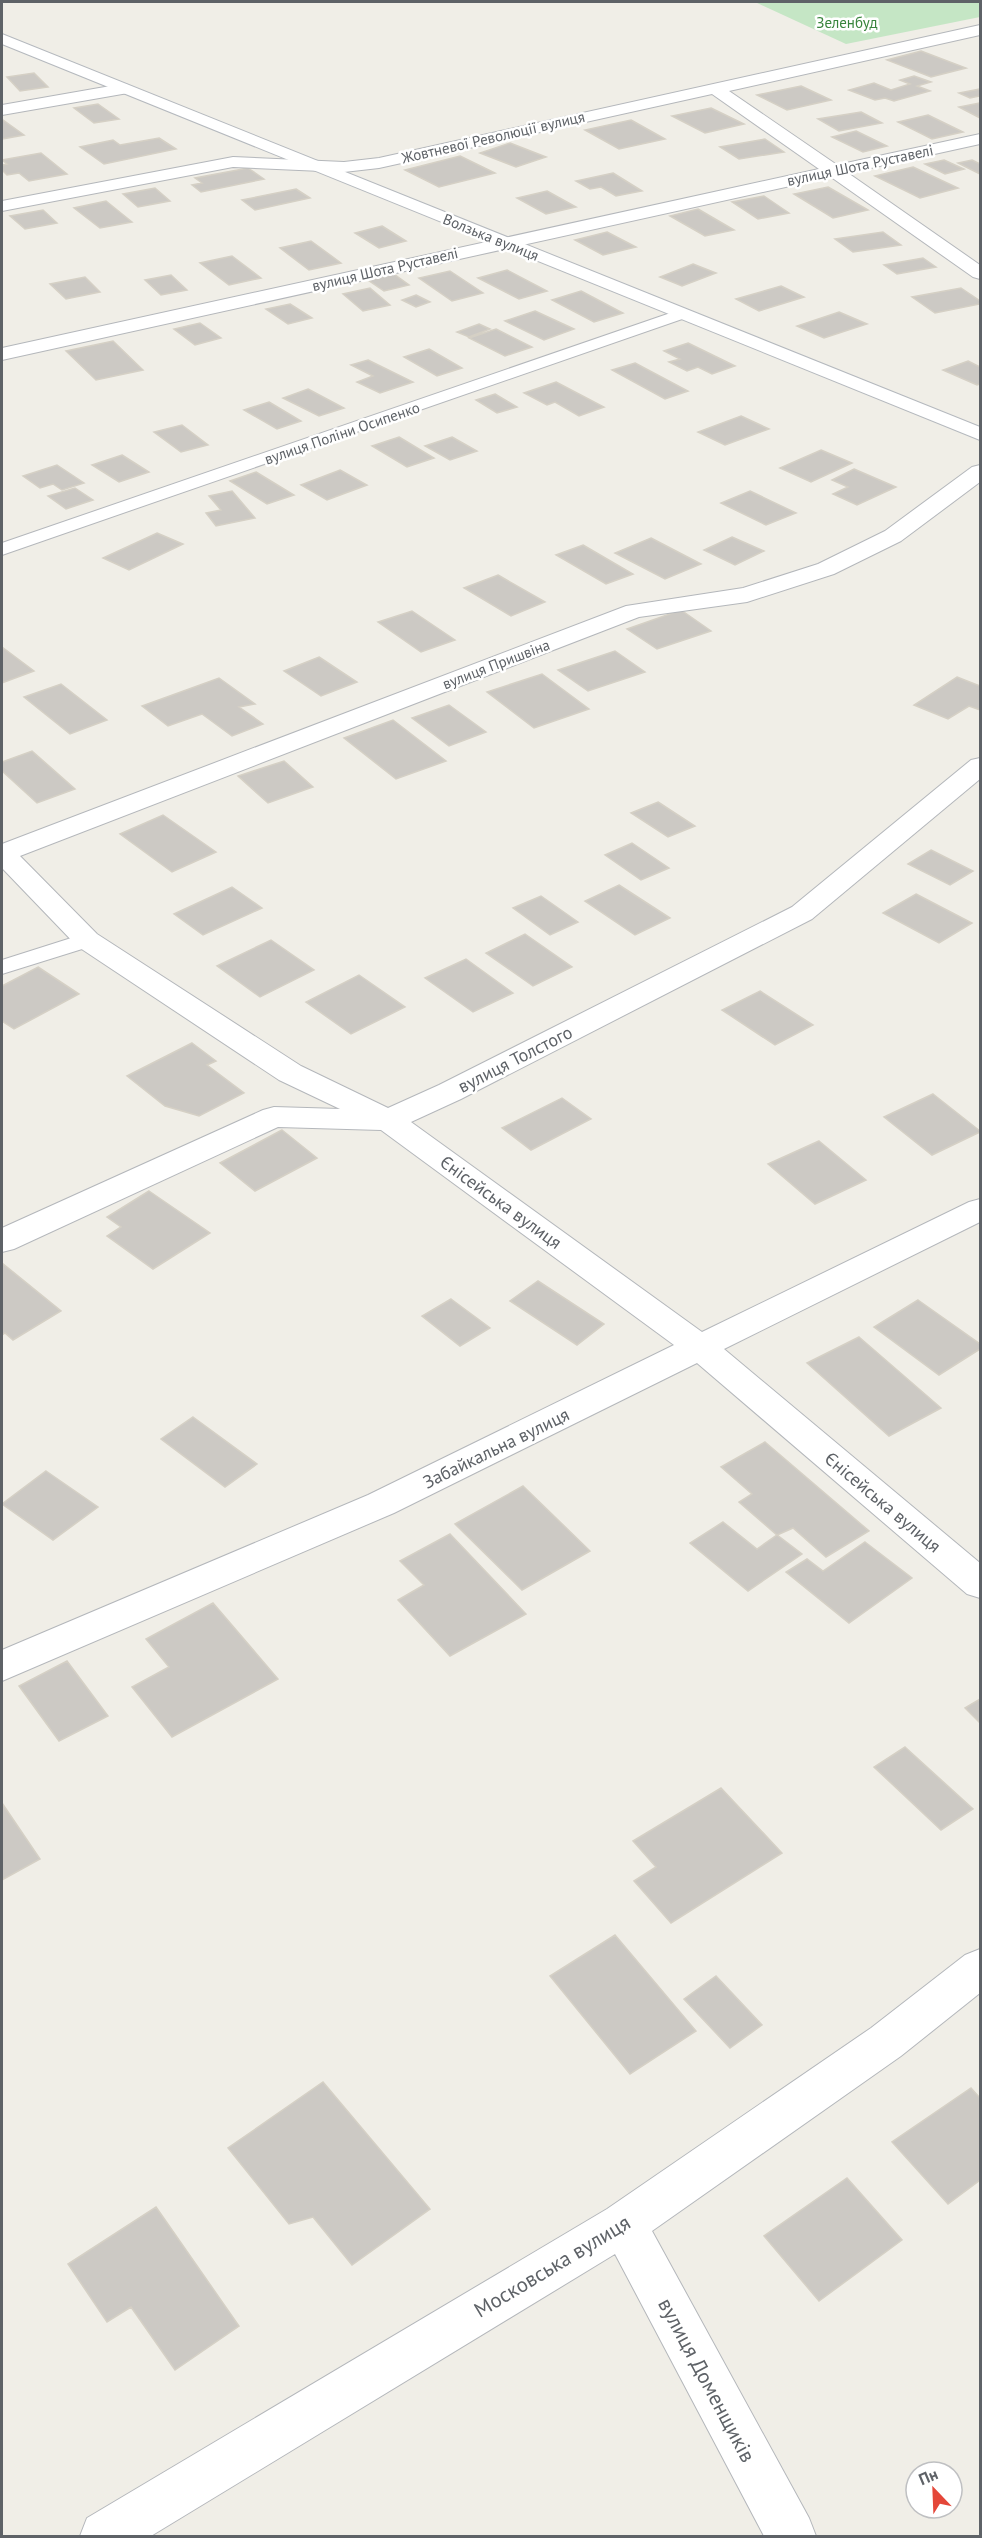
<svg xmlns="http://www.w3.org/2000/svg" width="982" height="2538" viewBox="0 0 982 2538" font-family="'PT Sans',sans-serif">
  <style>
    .green { fill: #c5e6c5 }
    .building { fill: #ccc9c4; stroke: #d5d0c5; stroke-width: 1.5 }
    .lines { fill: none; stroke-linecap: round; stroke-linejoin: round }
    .lane-casing { stroke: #b4b7bb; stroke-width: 2 }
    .street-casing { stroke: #b4b7bb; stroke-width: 2 }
    .secondary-casing { stroke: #b5b9be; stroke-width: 2 }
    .lane { fill: #fff; fill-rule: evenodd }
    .street { fill: #fff; fill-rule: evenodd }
    .secondary { fill: #fff; fill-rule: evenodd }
    .labels { text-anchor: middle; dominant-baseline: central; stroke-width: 5; stroke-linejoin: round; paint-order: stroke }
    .far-park-label { font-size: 15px; fill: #38843c; stroke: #fff }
    .far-street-label { font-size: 15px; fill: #5e6267; stroke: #fff }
    .street-label { font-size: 18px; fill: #5e6267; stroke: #fff }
    .near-street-label { font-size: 21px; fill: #5e6267; stroke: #fff }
  </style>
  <rect width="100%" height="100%" fill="#f0eee7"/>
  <path class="green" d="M 755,2 L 980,2 L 980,17 L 846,44 Z"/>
  <path class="building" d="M 921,51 L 966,68 L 931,77 L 887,60 Z
    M 34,73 L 48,87 L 20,91 L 7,77 Z
    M 914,76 L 931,82 L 917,86 L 930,91 L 894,101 L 885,98 L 875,100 L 849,90 L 874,83 L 891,90 L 910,84 L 900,80 Z
    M 801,86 L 831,100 L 787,110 L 757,95 Z
    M 980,89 L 980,96 L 970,98 L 959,93 Z
    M 980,103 L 980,118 L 959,107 Z
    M 98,104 L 119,119 L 94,123 L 74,108 Z
    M 711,108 L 744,124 L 705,133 L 672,116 Z
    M 861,112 L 882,123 L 839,131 L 818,119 Z
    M 928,115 L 963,132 L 932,139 L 898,122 Z
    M 2,120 L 3,120 L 24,135 L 2,139 Z
    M 631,120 L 665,139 L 619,149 L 585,130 Z
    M 856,131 L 887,146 L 863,152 L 832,137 Z
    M 159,138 L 176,149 L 104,164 L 80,147 L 113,140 L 120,145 Z
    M 765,139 L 784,152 L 739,159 L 720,147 Z
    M 510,143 L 546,157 L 516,167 L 480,153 Z
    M 41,153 L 67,174 L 29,181 L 19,173 L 7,175 L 2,170 L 2,165 L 7,164 L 2,160 Z
    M 460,156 L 495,173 L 439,187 L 405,170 Z
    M 944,160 L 964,169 L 945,174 L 925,164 Z
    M 972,160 L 980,164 L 980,174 L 958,163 Z
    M 913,167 L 958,188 L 920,198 L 875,176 Z
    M 248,168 L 264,179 L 201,192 L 192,185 L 202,183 L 195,178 Z
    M 613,173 L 642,191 L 616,196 L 601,187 L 590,189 L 576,181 Z
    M 828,187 L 868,210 L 833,218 L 794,194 Z
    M 155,188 L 170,201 L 138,207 L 123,194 Z
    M 296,189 L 310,198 L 255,210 L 242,200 Z
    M 547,191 L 576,207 L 546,214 L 517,198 Z
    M 764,196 L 789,213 L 758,219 L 732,202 Z
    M 106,201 L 132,222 L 100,228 L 74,208 Z
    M 698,209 L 734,230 L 705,236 L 670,216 Z
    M 43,210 L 57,223 L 25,229 L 10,216 Z
    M 382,226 L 406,241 L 379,248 L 355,233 Z
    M 607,232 L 636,247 L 603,255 L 575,240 Z
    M 883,232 L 901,245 L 853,252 L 835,239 Z
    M 311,241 L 341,263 L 309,270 L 280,248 Z
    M 232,256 L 261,278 L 229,285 L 200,263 Z
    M 923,258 L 936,267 L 897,274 L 884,265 Z
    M 693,264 L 716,273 L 682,286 L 660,277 Z
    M 507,270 L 547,291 L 519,299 L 478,278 Z
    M 450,271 L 483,293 L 452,301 L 419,278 Z
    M 394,274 L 409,285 L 384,291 L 368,280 Z
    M 171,275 L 187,290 L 161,295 L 145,280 Z
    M 85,277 L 100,292 L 66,299 L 50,284 Z
    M 781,286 L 804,297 L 759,311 L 736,299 Z
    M 370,288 L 390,305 L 363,311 L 343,294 Z
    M 961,288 L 980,301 L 980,304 L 935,313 L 912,297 Z
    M 581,291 L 623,313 L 594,322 L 552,300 Z
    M 416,295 L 430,302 L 416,307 L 402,300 Z
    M 290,304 L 312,318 L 288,324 L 266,309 Z
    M 535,311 L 574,329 L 544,340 L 505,321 Z
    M 839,312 L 867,324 L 824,338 L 797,326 Z
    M 200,323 L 221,338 L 195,345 L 174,329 Z
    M 479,324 L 490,329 L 469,337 L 457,332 Z
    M 496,329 L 532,347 L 505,356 L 469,338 Z
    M 113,341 L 143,370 L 96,380 L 66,351 Z
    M 688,343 L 735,366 L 712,374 L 698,367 L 687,371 L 669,362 L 680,359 L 664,351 Z
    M 429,349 L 462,368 L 437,376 L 404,357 Z
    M 368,360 L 413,382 L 380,393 L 357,382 L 373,376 L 351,365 Z
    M 968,361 L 980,367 L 980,384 L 977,385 L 943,370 Z
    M 635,363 L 688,391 L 665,399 L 612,370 Z
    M 556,382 L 604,407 L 579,416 L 555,402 L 547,405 L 524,393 Z
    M 308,389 L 344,408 L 319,416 L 283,398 Z
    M 495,394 L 517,407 L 497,413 L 476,400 Z
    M 269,402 L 301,421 L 277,429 L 244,410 Z
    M 741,416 L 769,429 L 725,445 L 698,432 Z
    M 182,425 L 208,445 L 181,452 L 154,432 Z
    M 399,437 L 434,458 L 407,467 L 372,446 Z
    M 452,437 L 477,451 L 450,460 L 425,446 Z
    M 821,450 L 852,463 L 811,482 L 780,468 Z
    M 122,455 L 149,472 L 119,482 L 92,465 Z
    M 57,465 L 84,483 L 62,490 L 53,484 L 40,488 L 23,476 Z
    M 854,469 L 896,487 L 857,505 L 833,494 L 848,487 L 832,480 Z
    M 340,470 L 367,485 L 327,500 L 301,485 Z
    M 256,472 L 294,495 L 267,504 L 230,481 Z
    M 75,488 L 93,500 L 66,509 L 48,496 Z
    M 232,491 L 255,518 L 216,526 L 206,513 L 221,510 L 209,496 Z
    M 750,491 L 796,513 L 766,525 L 721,503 Z
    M 157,533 L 183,544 L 129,570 L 103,558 Z
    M 732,537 L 764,551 L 735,565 L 704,550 Z
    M 651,538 L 701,564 L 665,579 L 615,553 Z
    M 583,545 L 633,574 L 606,584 L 556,555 Z
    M 498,575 L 545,602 L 511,616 L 464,588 Z
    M 681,610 L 711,631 L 657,649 L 627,629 Z
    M 412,611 L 455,640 L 421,652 L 378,622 Z
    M 2,647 L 34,671 L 2,683 Z
    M 615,651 L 645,672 L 588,691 L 558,670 Z
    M 319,657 L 357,682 L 321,696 L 284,671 Z
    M 542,674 L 589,709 L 534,728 L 487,692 Z
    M 957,677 L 980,686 L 980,710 L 969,706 L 948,719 L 914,705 Z
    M 219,678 L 255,704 L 239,707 L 263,724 L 232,736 L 202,714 L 168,726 L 142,706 Z
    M 61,684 L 107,720 L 70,734 L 24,697 Z
    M 449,705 L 486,732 L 449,746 L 412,718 Z
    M 393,720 L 446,761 L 396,779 L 344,738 Z
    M 32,751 L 75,789 L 37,803 L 2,771 L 2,762 Z
    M 284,761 L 313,787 L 268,803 L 238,776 Z
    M 658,802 L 695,826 L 668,837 L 631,813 Z
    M 163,815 L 216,852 L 172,872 L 120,834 Z
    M 632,843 L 669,868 L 641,880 L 605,855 Z
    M 931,850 L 973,871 L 950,885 L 908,864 Z
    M 619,885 L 670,918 L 635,935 L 585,901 Z
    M 232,887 L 262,908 L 203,935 L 174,914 Z
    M 916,894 L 972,923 L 939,943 L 883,913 Z
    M 541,896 L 578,922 L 550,935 L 513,908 Z
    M 525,934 L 572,967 L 533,986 L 486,953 Z
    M 271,940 L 314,970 L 260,997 L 217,966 Z
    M 466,959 L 513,993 L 473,1012 L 425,978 Z
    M 38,967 L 79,994 L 14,1029 L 2,1021 L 2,986 Z
    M 359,975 L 405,1007 L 351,1034 L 306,1002 Z
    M 760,991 L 813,1025 L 775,1045 L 722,1010 Z
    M 192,1043 L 216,1061 L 207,1065 L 244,1093 L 199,1116 L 165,1106 L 127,1076 Z
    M 933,1094 L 980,1131 L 980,1132 L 932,1155 L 884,1117 Z
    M 562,1098 L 591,1119 L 531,1150 L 502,1128 Z
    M 282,1130 L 317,1158 L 255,1191 L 220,1163 Z
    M 819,1141 L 866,1180 L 815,1204 L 768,1164 Z
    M 149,1191 L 210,1233 L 153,1269 L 107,1236 L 121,1227 L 107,1217 Z
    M 2,1263 L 61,1311 L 13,1340 L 5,1333 L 2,1335 Z
    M 538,1281 L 604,1324 L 577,1345 L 510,1301 Z
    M 451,1299 L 490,1328 L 460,1346 L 422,1316 Z
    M 918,1300 L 980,1344 L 980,1349 L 939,1375 L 874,1327 Z
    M 859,1337 L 941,1408 L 889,1436 L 807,1363 Z
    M 193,1417 L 257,1464 L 225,1487 L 161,1439 Z
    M 765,1442 L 869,1531 L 826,1557 L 793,1528 L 777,1535 L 739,1502 L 752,1494 L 721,1467 Z
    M 46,1471 L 98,1507 L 53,1540 L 2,1504 Z
    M 523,1486 L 590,1551 L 522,1590 L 455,1524 Z
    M 723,1522 L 757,1549 L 777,1535 L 802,1554 L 748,1591 L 690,1543 Z
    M 450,1534 L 526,1614 L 450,1656 L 398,1600 L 424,1585 L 400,1561 Z
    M 865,1542 L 912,1578 L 849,1623 L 786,1572 L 807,1559 L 823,1571 Z
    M 213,1603 L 278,1679 L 172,1737 L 132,1687 L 169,1667 L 146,1639 Z
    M 67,1661 L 108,1716 L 59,1741 L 19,1686 Z
    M 980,1699 L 980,1723 L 965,1708 Z
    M 905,1747 L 973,1809 L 941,1830 L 874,1767 Z
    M 721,1788 L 782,1853 L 671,1923 L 634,1881 L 656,1867 L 633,1841 Z
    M 2,1803 L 40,1859 L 2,1880 Z
    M 615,1935 L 696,2031 L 630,2074 L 550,1976 Z
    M 716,1976 L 762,2025 L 730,2048 L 684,1999 Z
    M 323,2082 L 430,2209 L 352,2265 L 313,2217 L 289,2224 L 228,2148 Z
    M 971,2088 L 980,2098 L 980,2180 L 948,2204 L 892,2142 Z
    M 847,2178 L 902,2240 L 819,2301 L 764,2236 Z
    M 156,2207 L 239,2326 L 175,2370 L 131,2307 L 107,2322 L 68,2264 Z"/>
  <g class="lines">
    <defs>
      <path id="lane" d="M 682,309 L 690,314 L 688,317 L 2,555 L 2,543 Z
        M 87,933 L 95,935 L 99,940 L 95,945 L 2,974 L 2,960 Z"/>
      <path id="street" d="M 980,25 L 980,35 L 729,91 L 837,165 L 980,134 L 980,144 L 848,173 L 980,265 L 980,279 L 973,277 L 831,177 L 2,360 L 2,348 L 819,169 L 712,94 L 379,168 L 344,172 L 233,167 L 2,211 L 2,201 L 233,157 L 344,162 L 379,158 Z
        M 122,84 L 128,85 L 130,89 L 128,93 L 2,115 L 2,105 Z
        M 980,465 L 980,482 L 901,541 L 834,574 L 747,602 L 639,617 L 20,856 L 97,934 L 301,1066 L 388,1108 L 439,1085 L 792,907 L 971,760 L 980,758 L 980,779 L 812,919 L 461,1099 L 411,1122 L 702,1332 L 969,1202 L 980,1199 L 980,1222 L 724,1349 L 980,1563 L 980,1598 L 967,1594 L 697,1363 L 394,1513 L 2,1681 L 2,1650 L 368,1495 L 674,1345 L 381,1130 L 278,1127 L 14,1249 L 2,1252 L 2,1228 L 263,1110 L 274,1107 L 340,1109 L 279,1080 L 77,946 L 2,868 L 2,844 L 626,606 L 743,588 L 818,564 L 885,531 L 972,467 Z
        M 980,1949 L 980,1993 L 901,2056 L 652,2231 L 809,2518 L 816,2536 L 764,2536 L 615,2254 L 151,2536 L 80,2536 L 87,2518 L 607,2209 L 871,2028 L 965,1955 Z"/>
      <path id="secondary" d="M 2,34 L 980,427 L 980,440 L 2,44 Z"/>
    </defs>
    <use href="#lane" class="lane-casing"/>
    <use href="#street" class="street-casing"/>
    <use href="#secondary" class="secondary-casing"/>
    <use href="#lane" class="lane"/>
    <use href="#street" class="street"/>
    <use href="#secondary" class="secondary"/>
  </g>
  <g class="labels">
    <g class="far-park-label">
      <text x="847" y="22">Зеленбуд</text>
    </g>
    <g class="far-street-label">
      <text transform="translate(493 137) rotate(-13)">Жовтневої Революції вулиця</text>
      <text transform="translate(860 165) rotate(-12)">вулиця Шота Руставелі</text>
      <text transform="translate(491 237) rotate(22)">Волзька вулиця</text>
      <text transform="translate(385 269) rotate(-13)">вулиця Шота Руставелі</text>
      <text transform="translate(342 433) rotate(-19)">вулиця Поліни Осипенко</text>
      <text transform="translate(496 664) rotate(-21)">вулиця Пришвіна</text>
    </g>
    <g class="street-label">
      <text transform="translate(515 1059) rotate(-27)">вулиця Толстого</text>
      <text transform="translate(501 1202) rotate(36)">Єнісейська вулиця</text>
      <text transform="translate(496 1448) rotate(-26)">Забайкальна вулиця</text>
      <text transform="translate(883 1502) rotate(40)">Єнісейська вулиця</text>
    </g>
    <g class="near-street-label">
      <text transform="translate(552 2266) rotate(-31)">Московська вулиця</text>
      <text transform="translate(707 2380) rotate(62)">вулиця Доменщиків</text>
    </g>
  </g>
  <rect width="982" height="2538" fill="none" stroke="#5e6267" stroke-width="6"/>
  <g transform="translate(934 2490) rotate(337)"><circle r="28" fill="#ffffff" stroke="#bfc0c2" stroke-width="1.5"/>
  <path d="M0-4.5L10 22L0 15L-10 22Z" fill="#e44739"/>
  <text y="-9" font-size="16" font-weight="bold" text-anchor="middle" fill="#5e6267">Пн</text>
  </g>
</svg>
